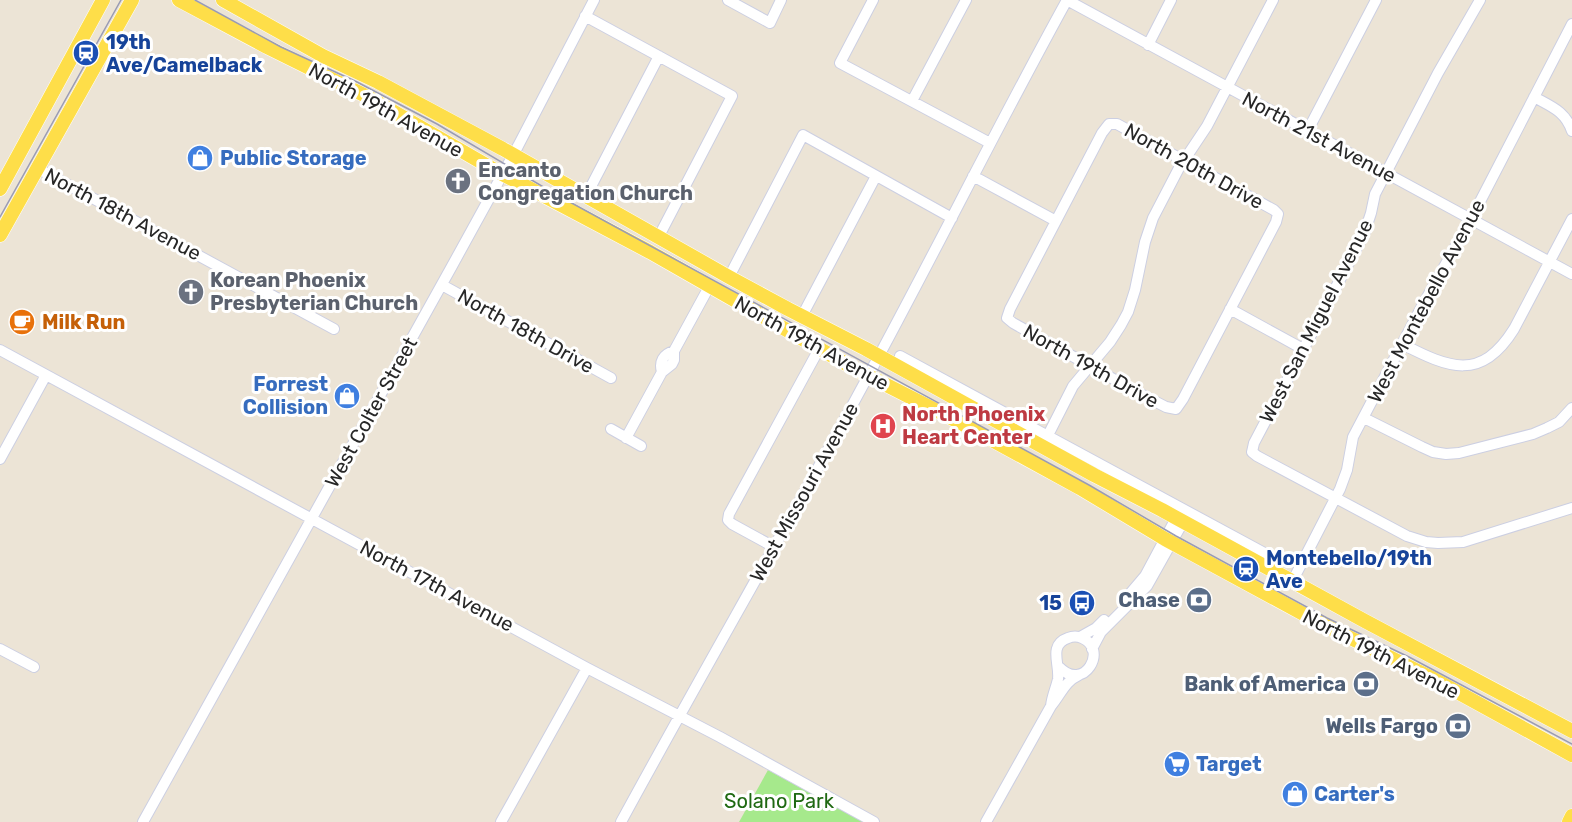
<svg xmlns="http://www.w3.org/2000/svg" width="1572" height="822" viewBox="0 0 1572 822" font-family="Rubik,sans-serif">
  <style>
    .park { fill: #a6e98c }
    .lines { fill: none; stroke-linecap: round; stroke-linejoin: round }
    .minor-casing { stroke: #cccfe2; stroke-width: 12 }
    .major-casing { stroke: #fff; stroke-width: 15 }
    .minor { stroke: #fff; stroke-width: 10 }
    .major { stroke: #fede49; stroke-width: 14 }
    .tram { stroke: #999bb4; stroke-width: 1.5 }
    .labels { text-anchor: middle; dominant-baseline: central; stroke-width: 6; stroke-linejoin: round; paint-order: stroke }
    .transit-label { font-size: 20px; font-weight: bold; fill: #164399; stroke: #fff; text-anchor: start }
    .street-label { font-size: 20px; fill: #272727; stroke: #fff }
    .shop-label { font-size: 20px; font-weight: bold; fill: #366cbe; stroke: #fff; text-anchor: start }
    .worship-label { font-size: 20px; font-weight: bold; fill: #5b616d; stroke: #fff; text-anchor: start }
    .food-label { font-size: 20px; font-weight: bold; fill: #c56008; stroke: #fff; text-anchor: start }
    .health-label { font-size: 20px; font-weight: bold; fill: #be3a42; stroke: #fff; text-anchor: start }
    .service-label { font-size: 20px; font-weight: bold; fill: #4e5e75; stroke: #fff; text-anchor: end }
    .park-label { font-size: 20px; fill: #1f6912; stroke: #fff }
  </style>
  <rect width="100%" height="100%" fill="#ece4d6"/>
  <path class="park" d="M 768,770 L 863,822 L 739,822 Z"/>
  <g class="lines">
    <defs>
      <path id="minor" d="M 728,0 L 770,23 L 781,0
        M 873,0 L 840,63 L 990,143
        M 1067,0 L 1572,274
        M 1480,0 L 1438,73 L 1375,194 L 1371,213 L 1364,234 L 1254,443 L 1252,452 L 1257,456 L 1407,536 L 1426,542 L 1438,543 L 1463,542 L 1572,508
        M 585,16 L 732,96 L 658,238
        M 1148,45 L 1171,0
        M 1534,97 C 1552,107 1565,111 1572,131
        M 912,101 L 966,0
        M 1109,124 L 1117,124 L 1274,210 L 1278,214 L 1276,222 L 1183,399 L 1176,409 L 1166,407 L 1135,391 L 1013,323 L 1007,318 L 1010,309 L 1102,133 Z
        M 1308,130 L 1376,0
        M 37,168 L 334,329
        M 973,176 L 1056,221
        M 586,196 L 659,56
        M 729,277 L 803,135 L 952,218
        M 442,285 L 611,378
        M 1230,309 L 1303,349
        M 802,316 L 876,176
        M 1402,344 C 1449,368 1481,382 1514,329 L 1572,219
        M 0,350 L 587,668 L 720,737 L 874,822
        M 900,356 L 1268,555 L 1275,564 L 1272,571
        M 662,372 C 659,362 663,354 674,351
        M 1364,418 L 1422,447 L 1433,452 L 1446,454 L 1459,453 L 1533,434 L 1547,428 L 1559,422 L 1572,408
        M 611,429 L 641,446
        M 626,438 L 662,372 L 672,364 L 674,360 L 674,351 L 710,285
        M 1042,447 L 1073,386 L 1110,342 L 1121,325 L 1128,312 L 1135,290 L 1145,242 L 1153,218 L 1179,168 L 1207,126 L 1273,0
        M 0,459 L 46,375
        M 774,547 L 732,524 L 728,520 L 729,514 L 819,349
        M 1292,582 L 1340,489 L 1347,470 L 1353,437 L 1421,308 L 1471,219 L 1572,24
        M 1128,596 L 1145,576 L 1176,518
        M 1080,637 L 1096,628 L 1104,620
        M 0,649 L 34,667
        M 1092,649 L 1101,632 L 1147,586 L 1183,522
        M 1051,706 C 1052,696 1056,688 1058,679 C 1060,664 1048,645 1068,638 C 1073,636 1077,636 1082,638 C 1109,649 1084,693 1059,667
        M 143,822 L 452,266 L 518,146 L 594,0
        M 501,822 L 587,668
        M 621,822 C 702,673 787,527 867,378 C 935,253 998,125 1067,0
        M 986,822 L 1051,706 C 1062,693 1064,682 1079,675"/>
      <path id="major" d="M 179,0 L 267,47 L 370,98 L 493,169 L 650,252 L 855,369 L 959,422 L 1080,488 L 1165,539 L 1322,624 L 1430,677 L 1572,755
        M 223,0 L 323,56 L 378,82 L 503,149 L 729,277 L 788,309 L 866,349 L 1094,475 L 1162,510 L 1363,620 L 1572,731
        M 0,189 L 103,0
        M 0,235 L 132,0
        M 1569,822 L 1572,816"/>
    </defs>
    <use href="#minor" class="minor-casing"/>
    <use href="#major" class="major-casing"/>
    <use href="#minor" class="minor"/>
    <use href="#major" class="major"/>
    <path class="tram" d="M 195,0 L 281,47 L 357,82 L 437,124 L 557,195 L 1089,485 L 1176,536 L 1327,618 L 1409,657 L 1572,744
      M 0,217 L 121,0"/>
  </g>
  <defs>
    <symbol id="station-disc" viewBox="-11 -11 22 22"><circle r="9.5" fill="#1a4fb4" stroke="#fff"/><path d="M-3-6H3Q5-6 5-4V2Q5 4 3 4L4.5 6H3L1.5 4h-3L-3 6H-4.5L-3 4Q-5 4-5 2V-4Q-5-6-3-6ZM-3.5-4v3h7v-3ZM-3.5 1v1.5H-2V1ZM2 1v1.5H3.5V1Z" fill="#fff"/></symbol>
    <symbol id="shop-disc" viewBox="-11 -11 22 22"><circle r="9.5" fill="#3f7fe0" stroke="#fff"/><path d="M-5-2.5h2.3a2.7 3.5 0 0 1 5.4 0H5L5.5 6h-11ZM-1.5-2.5h3a1.5 2.3 0 0 0-3 0Z" fill="#fff"/></symbol>
    <symbol id="church-disc" viewBox="-11 -11 22 22"><circle r="9.5" fill="#6b7280" stroke="#fff"/><path d="M-1.2-6h2.4v3.5h3.3v2.4h-3.3V6h-2.4V-.1h-3.3v-2.4h3.3Z" fill="#fff"/></symbol>
    <symbol id="cafe-disc" viewBox="-11 -11 22 22"><circle r="9.5" fill="#e8710a" stroke="#fff"/><path d="M-5.5-4.5H6V0H3Q3 3.5 0 3.5H-2.5Q-5.5 3.5-5.5 0ZM3-3.2v2h1.7v-2ZM-6 4.5H4V6H-6Z" fill="#fff"/></symbol>
    <symbol id="hospital-disc" viewBox="-11 -11 22 22"><circle r="9.5" fill="#e0444e" stroke="#fff"/><path d="M-5-5h3v3.5h4V-5h3V5h-3V1.5h-4V5h-3Z" fill="#fff"/></symbol>
    <symbol id="bank-disc" viewBox="-11 -11 22 22"><circle r="9.5" fill="#5c6f8a" stroke="#fff"/><path d="M-6-4H6V4H-6ZM0-2.3a2.3 2.3 0 1 0 0 4.6a2.3 2.3 0 1 0 0-4.6Z" fill="#fff"/></symbol>
    <symbol id="bus-disc" viewBox="-11 -11 22 22"><circle r="9.5" fill="#1a4fb4" stroke="#fff"/><path d="M-5-6H5V4H4V6H2V4H-2V6H-4V4H-5ZM-3.5-4V0h7V-4ZM-3.5 1.2v1.5H-2V1.2ZM2 1.2v1.5H3.5V1.2Z" fill="#fff"/></symbol>
    <symbol id="supermarket-disc" viewBox="-11 -11 22 22"><circle r="9.5" fill="#3f7fe0" stroke="#fff"/><path d="M-6-5.5h2.5l.6 2H6L4.5 2H-2.5L-4.4-4H-6ZM-1.5 3.2a1.3 1.3 0 1 0 .1 0ZM3 3.2a1.3 1.3 0 1 0 .1 0Z" fill="#fff"/></symbol>
  </defs>
  <g fill-rule="evenodd">
    <use href="#station-disc" x="71" y="38" width="30" height="30"/>
    <use href="#shop-disc" x="185" y="143" width="30" height="30"/>
    <use href="#church-disc" x="443" y="166" width="30" height="30"/>
    <use href="#church-disc" x="176" y="277" width="30" height="30"/>
    <use href="#cafe-disc" x="7" y="307" width="30" height="30"/>
    <use href="#shop-disc" x="332" y="381" width="30" height="30"/>
    <use href="#hospital-disc" x="868" y="411" width="30" height="30"/>
    <use href="#station-disc" x="1231" y="554" width="30" height="30"/>
    <use href="#bank-disc" x="1184" y="585" width="30" height="30"/>
    <use href="#bus-disc" x="1067" y="588" width="30" height="30"/>
    <use href="#bank-disc" x="1351" y="669" width="30" height="30"/>
    <use href="#bank-disc" x="1443" y="711" width="30" height="30"/>
    <use href="#supermarket-disc" x="1162" y="749" width="30" height="30"/>
    <use href="#shop-disc" x="1280" y="779" width="30" height="30"/>
  </g>
  <g class="labels">
    <g class="transit-label">
      <text x="106" y="42">19th<tspan x="106" dy="23">Ave/Camelback</tspan></text>
      <text x="1266" y="558">Montebello/19th<tspan x="1266" dy="23">Ave</tspan></text>
      <text x="1062" y="603" text-anchor="end">15</text>
    </g>
    <g class="street-label">
      <text transform="translate(386 110) rotate(29)">North 19th Avenue</text>
      <text transform="translate(1319 137) rotate(28)">North 21st Avenue</text>
      <text transform="translate(1194 166) rotate(29)">North 20th Drive</text>
      <text transform="translate(123 214) rotate(28)">North 18th Avenue</text>
      <text transform="translate(1426 301) rotate(-62)">West Montebello Avenue</text>
      <text transform="translate(1316 321) rotate(-63)">West San Miguel Avenue</text>
      <text transform="translate(526 331) rotate(29)">North 18th Drive</text>
      <text transform="translate(812 343) rotate(29)">North 19th Avenue</text>
      <text transform="translate(1091 366) rotate(29)">North 19th Drive</text>
      <text transform="translate(371 412) rotate(-61)">West Colter Street</text>
      <text transform="translate(804 492) rotate(-61)">West Missouri Avenue</text>
      <text transform="translate(437 586) rotate(28)">North 17th Avenue</text>
      <text transform="translate(1381 654) rotate(27)">North 19th Avenue</text>
    </g>
    <g class="shop-label">
      <text x="220" y="158">Public Storage</text>
      <text x="328" y="384" text-anchor="end">Forrest<tspan x="328" dy="23">Collision</tspan></text>
      <text x="1196" y="764">Target</text>
      <text x="1314" y="794">Carter's</text>
    </g>
    <g class="worship-label">
      <text x="478" y="170">Encanto<tspan x="478" dy="23">Congregation Church</tspan></text>
      <text x="210" y="280">Korean Phoenix<tspan x="210" dy="23">Presbyterian Church</tspan></text>
    </g>
    <g class="food-label">
      <text x="42" y="322">Milk Run</text>
    </g>
    <g class="health-label">
      <text x="902" y="414">North Phoenix<tspan x="902" dy="23">Heart Center</tspan></text>
    </g>
    <g class="service-label">
      <text x="1180" y="600">Chase</text>
      <text x="1346" y="684">Bank of America</text>
      <text x="1438" y="726">Wells Fargo</text>
    </g>
    <g class="park-label">
      <text x="779" y="801">Solano Park</text>
    </g>
  </g>
</svg>
